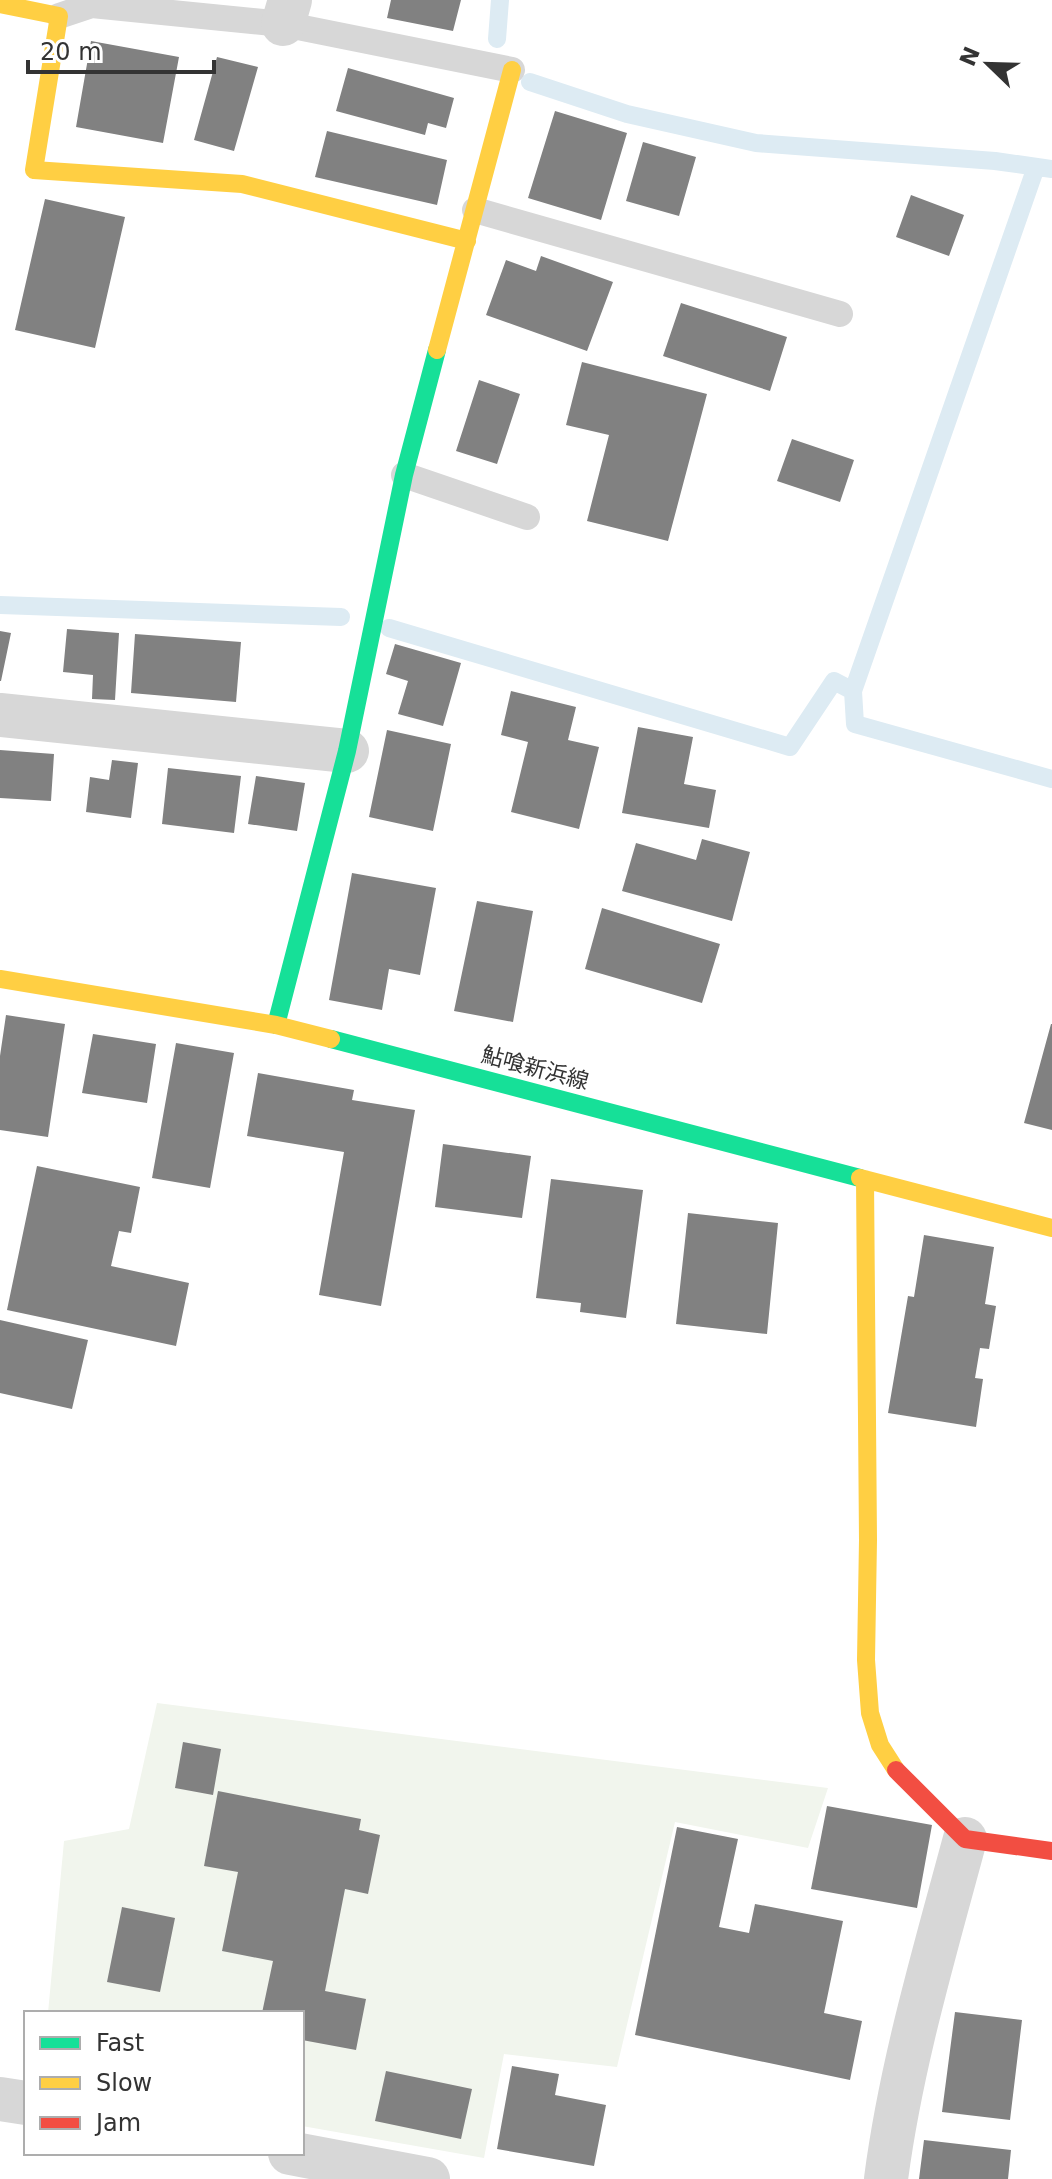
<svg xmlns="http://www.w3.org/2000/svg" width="1052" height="2179" viewBox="0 0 1052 2179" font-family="'DejaVu Sans','Noto Sans JP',sans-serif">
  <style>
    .green { fill: #f1f5ed }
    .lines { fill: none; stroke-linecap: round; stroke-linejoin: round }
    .stream { stroke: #ddebf3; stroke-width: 18 }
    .building { fill: #818181 }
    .lane { stroke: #d7d7d7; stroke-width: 26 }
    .street { stroke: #d7d7d7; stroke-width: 44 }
    .fast { stroke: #16e098; stroke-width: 18 }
    .slow { stroke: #ffcf43; stroke-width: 18 }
    .jam { stroke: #f24e42; stroke-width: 18 }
    .labels { text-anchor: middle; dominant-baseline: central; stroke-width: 8; stroke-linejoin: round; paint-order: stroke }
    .street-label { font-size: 22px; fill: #333; stroke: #fff }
  </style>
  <rect width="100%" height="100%" fill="#fff"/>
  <path class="green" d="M 157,1703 L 828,1788 L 808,1848 L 675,1822 L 617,2067 L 504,2054 L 484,2158 L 302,2126 L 302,2013 L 48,2013 L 64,1841 L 129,1829 Z"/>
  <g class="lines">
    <path class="stream" d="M 497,39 L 500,0
      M 530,82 L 627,114 L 756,143 L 995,161 L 1052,169
      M 0,605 L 341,617
      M 389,628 L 790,747 L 834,681 L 853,691 L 1036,167
      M 853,691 L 855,724 L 1052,779"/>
  </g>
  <path class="building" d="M 391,0 L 461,0 L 453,31 L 387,18 Z
    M 91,41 L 179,57 L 163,143 L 76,127 Z
    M 217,57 L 258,67 L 234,151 L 194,140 Z
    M 348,68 L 454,98 L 446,128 L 428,123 L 425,135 L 336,111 Z
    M 555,111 L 627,133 L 601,220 L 528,198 Z
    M 327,131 L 447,160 L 437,205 L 315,177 Z
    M 643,142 L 696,157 L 679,216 L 626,201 Z
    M 911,195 L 964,215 L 949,256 L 896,237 Z
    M 45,199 L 125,217 L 95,348 L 15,330 Z
    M 541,256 L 613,282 L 587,351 L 486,315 L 506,260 L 536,271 Z
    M 681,303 L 787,337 L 770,391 L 663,356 Z
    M 582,362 L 707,394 L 668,541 L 587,521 L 609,435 L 566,425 Z
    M 479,380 L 520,394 L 497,464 L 456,451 Z
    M 792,439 L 854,460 L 840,502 L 777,481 Z
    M 67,629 L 119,633 L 115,700 L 92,699 L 93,675 L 63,672 Z
    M 0,631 L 11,633 L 1,681 L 0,681 Z
    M 135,634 L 241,642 L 236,702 L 131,693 Z
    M 395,644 L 461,663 L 443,726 L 398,714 L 408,681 L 386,674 Z
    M 511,691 L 576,707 L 568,740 L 599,747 L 579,829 L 511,812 L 528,742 L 501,735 Z
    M 638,727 L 693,737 L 684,784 L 716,790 L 709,828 L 622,813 Z
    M 387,730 L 451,744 L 433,831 L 369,817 Z
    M 0,750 L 54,754 L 51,801 L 0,798 Z
    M 112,760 L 138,763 L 131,818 L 86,812 L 90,777 L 109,780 Z
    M 168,768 L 241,776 L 234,833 L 162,824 Z
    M 256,776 L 305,783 L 297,831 L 248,824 Z
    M 702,839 L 750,852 L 732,921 L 622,891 L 636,843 L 696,860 Z
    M 352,873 L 436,888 L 420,975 L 389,969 L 382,1010 L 329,1000 Z
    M 477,901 L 533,911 L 513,1022 L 454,1011 Z
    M 602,908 L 720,944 L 702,1003 L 585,969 Z
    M 6,1015 L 65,1024 L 48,1137 L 0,1130 L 0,1056 Z
    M 1051,1024 L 1052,1024 L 1052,1130 L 1024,1123 Z
    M 93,1034 L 156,1044 L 147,1103 L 82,1093 Z
    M 176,1043 L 234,1053 L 210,1188 L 152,1178 Z
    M 258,1073 L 354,1090 L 352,1100 L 415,1110 L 381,1306 L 319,1295 L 344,1152 L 247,1136 Z
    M 443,1144 L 531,1156 L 522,1218 L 435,1207 Z
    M 37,1166 L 140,1187 L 131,1233 L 119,1231 L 111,1266 L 189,1283 L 176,1346 L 7,1310 Z
    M 551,1179 L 643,1190 L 626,1318 L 580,1312 L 581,1303 L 536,1298 Z
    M 688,1213 L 778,1223 L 767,1334 L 676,1324 Z
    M 924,1235 L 994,1247 L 985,1304 L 996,1306 L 989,1349 L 980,1348 L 975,1378 L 983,1379 L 976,1427 L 888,1413 L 908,1296 L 914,1297 Z
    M 0,1320 L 88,1340 L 72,1409 L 0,1393 Z
    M 183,1742 L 221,1749 L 213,1795 L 175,1788 Z
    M 218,1791 L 361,1819 L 359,1830 L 380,1835 L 368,1894 L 345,1889 L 325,1991 L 366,1999 L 356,2050 L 302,2040 L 302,2013 L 262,2013 L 273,1961 L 222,1951 L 238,1872 L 204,1866 Z
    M 827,1806 L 932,1825 L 917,1908 L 811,1889 Z
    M 677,1827 L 738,1839 L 719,1927 L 749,1933 L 755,1904 L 843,1921 L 824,2013 L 862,2021 L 850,2080 L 635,2035 Z
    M 122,1907 L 175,1918 L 160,1992 L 107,1982 Z
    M 955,2012 L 1022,2020 L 1010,2120 L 942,2112 Z
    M 512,2066 L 559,2074 L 555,2095 L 606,2105 L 594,2166 L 497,2149 Z
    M 386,2071 L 472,2089 L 461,2139 L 375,2121 Z
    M 924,2140 L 1011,2150 L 1008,2179 L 919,2179 Z"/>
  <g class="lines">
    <path class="lane" d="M 59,16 L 92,5 L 283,24 L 512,70
      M 475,210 L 840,314
      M 404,475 L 527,517"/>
    <path class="street" d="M 283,24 L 290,0
      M 0,715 L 347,751
      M 0,2099 L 26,2103
      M 290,2153 L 428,2179
      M 886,2179 C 901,2064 935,1951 965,1839"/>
    <path class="fast" d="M 276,1025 L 347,751 L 404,475 L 437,350
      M 331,1039 L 860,1178"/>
    <path class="slow" d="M 0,4 L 59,16 L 34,170 L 242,184 L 467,241
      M 437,350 L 512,70
      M 0,979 L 276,1025 L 331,1039
      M 860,1178 L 1052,1228
      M 865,1179 L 868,1540 L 866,1660 L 870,1713 L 880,1745 L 896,1770"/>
    <path class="jam" d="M 896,1770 L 965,1839 L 1052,1851"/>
  </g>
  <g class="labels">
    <g class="street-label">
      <text transform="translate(535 1068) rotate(15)">鮎喰新浜線</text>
    </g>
  </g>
  <rect x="24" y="2011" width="280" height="144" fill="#ffffff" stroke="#adadad" stroke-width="2"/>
  <rect x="40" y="2037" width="40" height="12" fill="#16e098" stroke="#adadad" stroke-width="2"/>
  <text x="96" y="2051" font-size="24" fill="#333333">Fast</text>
  <rect x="40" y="2077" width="40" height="12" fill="#ffcf43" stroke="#adadad" stroke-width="2"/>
  <text x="96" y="2091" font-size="24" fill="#333333">Slow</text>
  <rect x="40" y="2117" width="40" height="12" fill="#f24e42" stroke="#adadad" stroke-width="2"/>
  <text x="96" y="2131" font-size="24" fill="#333333">Jam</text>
  <g transform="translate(988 64) rotate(293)" stroke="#ffffff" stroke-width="6" paint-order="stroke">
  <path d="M0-6L14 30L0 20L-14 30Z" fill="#333333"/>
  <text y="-12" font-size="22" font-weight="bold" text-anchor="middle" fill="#333333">N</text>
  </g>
  <path d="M28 60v12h186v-12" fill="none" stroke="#333333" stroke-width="4"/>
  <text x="40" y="60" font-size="24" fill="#333333" stroke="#ffffff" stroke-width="6" paint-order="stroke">20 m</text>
</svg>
